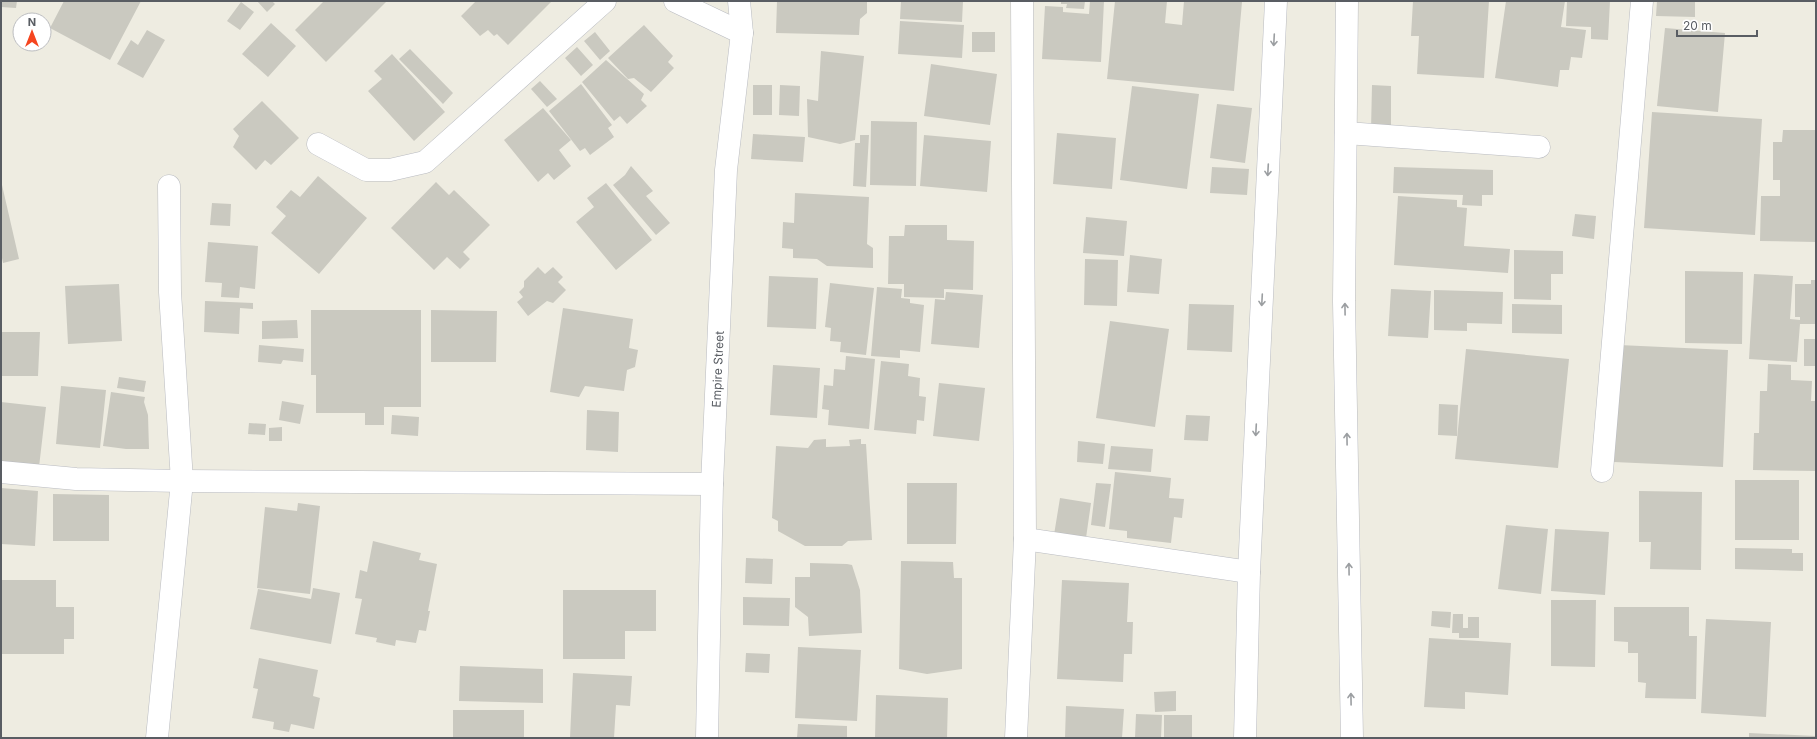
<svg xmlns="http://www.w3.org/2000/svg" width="1817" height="739" viewBox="0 0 1817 739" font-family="Inter,sans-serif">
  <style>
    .building { fill: #cac9c0 }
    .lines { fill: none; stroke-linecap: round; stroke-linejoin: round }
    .minor-casing { stroke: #b9bbc1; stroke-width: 23 }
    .minor { stroke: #fff; stroke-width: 22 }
    .oneway { stroke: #9b9ea1 }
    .labels { text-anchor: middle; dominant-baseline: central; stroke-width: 3; stroke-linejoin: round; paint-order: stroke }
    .street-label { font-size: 12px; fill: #595d63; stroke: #fff }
  </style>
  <rect width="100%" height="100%" fill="#eeece1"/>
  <path class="building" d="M 1,1 L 17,1 L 16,8 L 1,7 Z
    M 64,1 L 141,1 L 110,60 L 50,28 Z
    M 257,1 L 272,1 L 275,4 L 267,12 Z
    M 324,1 L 387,1 L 326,62 L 295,30 Z
    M 476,1 L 552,1 L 508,45 L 497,34 L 494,36 L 488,30 L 480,36 L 461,16 Z
    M 777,1 L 867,1 L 867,13 L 860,19 L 859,35 L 776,33 Z
    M 901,1 L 963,1 L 962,22 L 900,19 Z
    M 1061,1 L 1085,1 L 1084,9 L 1066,8 L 1067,4 L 1061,4 Z
    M 1090,1 L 1104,1 L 1101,62 L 1042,59 L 1045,6 L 1063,7 L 1063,12 L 1089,14 Z
    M 1115,1 L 1167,1 L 1165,23 L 1182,25 L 1184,1 L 1242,2 L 1234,91 L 1107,79 Z
    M 1413,1 L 1489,1 L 1484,78 L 1417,74 L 1419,36 L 1411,36 Z
    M 1506,1 L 1565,1 L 1561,27 L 1586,30 L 1582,58 L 1571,57 L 1569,70 L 1560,70 L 1558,87 L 1495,78 Z
    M 1567,1 L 1610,1 L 1608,40 L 1591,39 L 1591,27 L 1566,26 Z
    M 1657,1 L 1695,1 L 1695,17 L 1656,16 Z
    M 241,2 L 254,12 L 240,30 L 227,21 Z
    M 900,21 L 964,25 L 962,58 L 898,54 Z
    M 271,23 L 296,46 L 268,77 L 242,54 Z
    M 644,25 L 673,56 L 668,62 L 674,68 L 651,92 L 634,78 L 628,79 L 608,58 Z
    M 1665,28 L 1725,33 L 1718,112 L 1657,106 Z
    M 147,30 L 165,40 L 143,78 L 117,64 L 131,40 L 138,45 Z
    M 595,32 L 610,51 L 600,60 L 584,41 Z
    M 972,32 L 995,32 L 995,52 L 972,52 Z
    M 577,47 L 593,65 L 581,76 L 565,58 Z
    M 410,49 L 453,93 L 443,104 L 399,59 Z
    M 821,51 L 864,56 L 855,140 L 840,144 L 808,137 L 807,99 L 818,101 Z
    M 392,54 L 445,112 L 414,141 L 368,91 L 382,79 L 374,71 Z
    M 606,60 L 644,94 L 641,100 L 647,106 L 627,124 L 620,116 L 614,121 L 582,82 Z
    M 931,64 L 997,74 L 990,125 L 924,116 Z
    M 540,81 L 557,99 L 547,107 L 531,89 Z
    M 581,84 L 612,125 L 608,128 L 614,137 L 590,155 L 585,148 L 580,151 L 549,111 Z
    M 753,85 L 772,85 L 772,115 L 753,115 Z
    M 780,85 L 800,86 L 799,116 L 779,115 Z
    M 1372,85 L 1391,86 L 1391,131 L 1371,130 Z
    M 1132,86 L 1199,94 L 1187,189 L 1120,180 Z
    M 262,101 L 299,138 L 271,165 L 265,160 L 256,170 L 233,147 L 239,136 L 233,129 Z
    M 1217,104 L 1252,108 L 1245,163 L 1210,158 Z
    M 543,108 L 571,140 L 559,150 L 571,166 L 554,180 L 548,173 L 538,182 L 504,140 Z
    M 1652,112 L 1762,119 L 1755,235 L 1644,228 Z
    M 871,121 L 917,122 L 916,186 L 870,185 Z
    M 1783,130 L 1816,130 L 1816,242 L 1760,241 L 1761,196 L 1780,196 L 1780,180 L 1773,180 L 1773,142 L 1782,142 Z
    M 1057,133 L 1116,138 L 1112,189 L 1053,184 Z
    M 753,134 L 805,137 L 803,162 L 751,159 Z
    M 860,135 L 869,135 L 866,187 L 853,186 L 855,143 L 860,143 Z
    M 924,135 L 991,141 L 987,192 L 920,186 Z
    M 631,166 L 653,191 L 646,196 L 670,223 L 656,235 L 613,185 L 625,175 Z
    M 1212,167 L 1249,169 L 1247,195 L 1210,193 Z
    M 1394,167 L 1493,170 L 1493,195 L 1482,195 L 1482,206 L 1462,205 L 1463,195 L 1393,193 Z
    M 318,176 L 367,218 L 319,274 L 271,233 L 286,216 L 276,207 L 291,190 L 300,197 Z
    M 436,182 L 449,195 L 454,190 L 490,225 L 463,252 L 470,259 L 460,269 L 447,257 L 434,270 L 391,228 Z
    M 606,183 L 652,240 L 616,270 L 576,222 L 594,207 L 587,198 Z
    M 2,185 L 19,259 L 3,263 L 1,253 Z
    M 795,193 L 869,197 L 867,244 L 873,248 L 873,268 L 827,266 L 817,259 L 793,258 L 793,249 L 782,248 L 783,222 L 794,223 Z
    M 1398,196 L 1457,200 L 1457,207 L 1467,208 L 1464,246 L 1510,249 L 1508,273 L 1394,265 Z
    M 212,203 L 231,204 L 230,226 L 210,225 Z
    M 1575,214 L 1596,216 L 1594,239 L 1572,236 Z
    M 1086,217 L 1127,221 L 1124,256 L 1083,253 Z
    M 905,225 L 947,225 L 947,240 L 974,241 L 973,290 L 944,289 L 944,298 L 904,297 L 904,284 L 888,284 L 889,236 L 904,236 Z
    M 208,242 L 258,246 L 255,289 L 240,287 L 239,298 L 221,297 L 222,283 L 205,282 Z
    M 1514,250 L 1563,251 L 1563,274 L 1551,274 L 1551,300 L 1514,299 Z
    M 1130,255 L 1162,259 L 1159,294 L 1127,292 Z
    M 1085,259 L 1118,260 L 1117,306 L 1084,305 Z
    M 538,267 L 545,274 L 553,267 L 563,277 L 558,282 L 566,290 L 553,303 L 547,301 L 528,316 L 517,302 L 523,297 L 519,292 L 524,287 L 524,281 Z
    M 1685,271 L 1743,272 L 1742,344 L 1685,343 Z
    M 1754,274 L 1793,276 L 1790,319 L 1800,320 L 1800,317 L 1795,317 L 1795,284 L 1811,284 L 1811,280 L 1816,280 L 1816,324 L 1800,324 L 1797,362 L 1749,359 Z
    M 769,276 L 818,278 L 816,329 L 767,327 Z
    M 830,283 L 874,288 L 866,355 L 840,352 L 841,342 L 830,341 L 831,328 L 825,327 Z
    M 119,284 L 122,341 L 68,344 L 65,286 Z
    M 877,287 L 902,289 L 901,298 L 910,299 L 910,303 L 924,305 L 920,352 L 900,350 L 900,358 L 871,356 Z
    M 1391,289 L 1431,291 L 1428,338 L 1388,336 Z
    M 1434,290 L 1503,292 L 1502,324 L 1467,323 L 1467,331 L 1434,330 Z
    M 946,292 L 983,295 L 979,348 L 931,344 L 935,299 L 945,300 Z
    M 205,301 L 253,303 L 253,309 L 240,308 L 239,334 L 204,332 Z
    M 1189,304 L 1234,305 L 1232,352 L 1187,350 Z
    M 1512,304 L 1562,305 L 1562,334 L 1512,333 Z
    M 563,308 L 633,319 L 629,348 L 638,350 L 635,367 L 627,370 L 624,391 L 585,386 L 579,397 L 550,392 Z
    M 311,310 L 421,310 L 421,407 L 384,407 L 384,425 L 365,425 L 365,413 L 316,413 L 316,375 L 311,375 Z
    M 431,310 L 497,311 L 496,362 L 431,362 Z
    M 297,320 L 298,338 L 262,339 L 262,321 Z
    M 1110,321 L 1169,329 L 1155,427 L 1096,418 Z
    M 1,332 L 40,332 L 38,376 L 1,376 Z
    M 1804,339 L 1816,339 L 1816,366 L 1804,366 Z
    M 259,345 L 304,349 L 303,362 L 283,360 L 281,364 L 258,362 Z
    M 1619,345 L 1728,350 L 1723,467 L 1614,462 Z
    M 1466,349 L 1569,359 L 1558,468 L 1455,459 Z
    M 846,356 L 875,359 L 869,429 L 828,425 L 829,410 L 822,409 L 824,385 L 833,386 L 834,369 L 845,370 Z
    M 881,361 L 909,364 L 908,376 L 920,378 L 919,396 L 926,397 L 924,421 L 917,420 L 916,434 L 874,430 Z
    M 1768,364 L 1791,365 L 1791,380 L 1812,381 L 1811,401 L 1816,401 L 1816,471 L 1753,470 L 1754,433 L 1759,433 L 1760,391 L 1767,391 Z
    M 773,365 L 820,368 L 817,418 L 770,415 Z
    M 119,377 L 146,381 L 144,392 L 117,388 Z
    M 939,383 L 985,388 L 979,441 L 933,436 Z
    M 61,386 L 106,390 L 100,448 L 56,444 Z
    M 111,392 L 145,397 L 144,402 L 148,415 L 149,449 L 126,449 L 103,446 Z
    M 282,401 L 304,405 L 300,424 L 279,420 Z
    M 1,402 L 46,407 L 39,467 L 1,462 Z
    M 1439,404 L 1458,405 L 1457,436 L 1438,435 Z
    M 587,410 L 619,412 L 618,452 L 586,450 Z
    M 392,415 L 419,417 L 418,436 L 391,434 Z
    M 1186,415 L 1210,416 L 1208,441 L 1184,440 Z
    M 249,423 L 266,424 L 265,435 L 248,434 Z
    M 282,427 L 282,441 L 269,441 L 269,428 Z
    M 826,439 L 826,447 L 850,446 L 849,440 L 861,439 L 861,444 L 866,444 L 872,540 L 848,541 L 842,546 L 805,546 L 778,531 L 778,521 L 772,518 L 776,446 L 808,448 L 814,440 Z
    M 1078,441 L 1105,444 L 1103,464 L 1077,462 Z
    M 1111,446 L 1153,449 L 1151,472 L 1108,469 Z
    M 1115,472 L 1171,478 L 1169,498 L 1184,499 L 1182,518 L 1174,517 L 1171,543 L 1127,538 L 1127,531 L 1109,529 Z
    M 1735,480 L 1799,480 L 1799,540 L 1735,540 Z
    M 907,483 L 957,483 L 956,544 L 907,544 Z
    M 1096,483 L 1111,484 L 1105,527 L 1091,525 Z
    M 1,488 L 38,491 L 35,546 L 1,544 Z
    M 1639,491 L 1702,492 L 1701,570 L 1650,569 L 1651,542 L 1639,542 Z
    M 53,494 L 109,495 L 109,541 L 53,541 Z
    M 1060,498 L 1091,503 L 1085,545 L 1053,541 Z
    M 298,503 L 320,506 L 310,594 L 257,588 L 265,507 L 297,511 Z
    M 1506,525 L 1548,529 L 1541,594 L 1498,589 Z
    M 1555,529 L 1609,532 L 1605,595 L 1551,591 Z
    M 373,541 L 421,553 L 419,560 L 437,564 L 428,611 L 430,611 L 426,631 L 419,630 L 416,643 L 396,640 L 395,646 L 376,642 L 377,638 L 355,634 L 362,599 L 355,598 L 360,570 L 367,572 Z
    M 1735,548 L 1792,549 L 1792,553 L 1803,553 L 1803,571 L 1735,569 Z
    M 746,558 L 773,559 L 772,584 L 745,583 Z
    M 901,561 L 953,562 L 954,578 L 962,578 L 962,669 L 927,674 L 899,669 Z
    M 810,563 L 847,564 L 852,565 L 860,590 L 862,633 L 809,636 L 808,617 L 795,607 L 795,577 L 810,577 Z
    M 1,580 L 56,580 L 56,607 L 74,607 L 74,639 L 64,639 L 64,654 L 1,654 Z
    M 1062,580 L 1129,583 L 1127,622 L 1133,622 L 1132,654 L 1124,654 L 1123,682 L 1057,679 Z
    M 313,588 L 340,593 L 331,644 L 250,629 L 258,589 L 311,599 Z
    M 563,590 L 656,590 L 656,631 L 625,631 L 625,659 L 563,659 Z
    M 743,597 L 790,598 L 789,626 L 743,625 Z
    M 1551,600 L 1596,600 L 1595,667 L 1551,666 Z
    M 1614,607 L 1689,607 L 1689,636 L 1697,636 L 1696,699 L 1645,698 L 1646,683 L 1638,682 L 1638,653 L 1628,653 L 1628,642 L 1614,641 Z
    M 1432,611 L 1451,612 L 1450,628 L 1431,626 Z
    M 1453,614 L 1463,614 L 1463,628 L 1468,628 L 1468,617 L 1479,617 L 1479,638 L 1459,638 L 1459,633 L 1452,633 Z
    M 1706,619 L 1771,622 L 1766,717 L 1701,713 Z
    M 1429,638 L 1511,643 L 1508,695 L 1465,692 L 1465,709 L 1424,707 Z
    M 798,647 L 861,650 L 857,721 L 795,718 Z
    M 746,653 L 770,654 L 769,673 L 745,672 Z
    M 259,658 L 318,670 L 313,696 L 320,698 L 314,729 L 291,724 L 289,732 L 273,729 L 274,722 L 252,718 L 258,689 L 253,688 Z
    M 460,666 L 543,669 L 543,703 L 459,701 Z
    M 573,673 L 632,676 L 630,706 L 616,705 L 614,738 L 570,738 Z
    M 1176,691 L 1176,711 L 1155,712 L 1154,692 Z
    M 876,695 L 948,698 L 947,738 L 875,738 Z
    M 1066,706 L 1124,709 L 1122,738 L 1065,738 Z
    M 453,710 L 524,710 L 524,738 L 453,738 Z
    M 1136,714 L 1162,715 L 1161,738 L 1135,738 Z
    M 1164,715 L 1192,715 L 1192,738 L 1164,738 Z
    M 798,724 L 847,726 L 847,738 L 797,738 Z
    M 1749,733 L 1816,736 L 1816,738 L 1749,738 Z"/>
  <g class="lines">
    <defs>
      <g id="minor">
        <path d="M 675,1 L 742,33"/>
        <path d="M 1347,1 L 1344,301 L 1352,738"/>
        <path d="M 1346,133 L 1539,147"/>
        <path d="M 318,144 L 366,170 L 390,170 L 425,162 L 605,1"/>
        <path d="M 1602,471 L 1642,1"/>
        <path d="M 1,472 L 76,479 L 182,481 L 712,484"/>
        <path d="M 1025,539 L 1249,572"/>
        <path d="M 157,738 L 182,481 L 170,292 L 169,186"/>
        <path id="s1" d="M 707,738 L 712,484 L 726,170 L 742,33 L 739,1"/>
        <path d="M 1016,738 L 1025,539 L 1022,1"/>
        <path d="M 1245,738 L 1249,572 L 1276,1"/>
      </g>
    </defs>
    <use href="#minor" class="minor-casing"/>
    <use href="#minor" class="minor"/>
  </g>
  <defs><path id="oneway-shaft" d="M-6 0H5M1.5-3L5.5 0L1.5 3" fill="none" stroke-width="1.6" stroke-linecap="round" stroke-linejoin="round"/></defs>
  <g class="oneway">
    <use href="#oneway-shaft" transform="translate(1274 40) rotate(93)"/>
    <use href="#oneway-shaft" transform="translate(1268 170) rotate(93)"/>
    <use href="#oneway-shaft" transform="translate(1262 300) rotate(93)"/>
    <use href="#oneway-shaft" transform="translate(1345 309) rotate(-91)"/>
    <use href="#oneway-shaft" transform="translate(1256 430) rotate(93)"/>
    <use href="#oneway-shaft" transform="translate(1347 439) rotate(-91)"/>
    <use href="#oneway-shaft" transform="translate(1349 569) rotate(-91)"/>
    <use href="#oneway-shaft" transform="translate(1351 699) rotate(-91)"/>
  </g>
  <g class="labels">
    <g class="street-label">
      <text stroke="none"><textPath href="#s1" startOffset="369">Empire Street</textPath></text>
    </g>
  </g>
  <rect width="1817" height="739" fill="none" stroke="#595d63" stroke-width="4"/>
  <g transform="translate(32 32)"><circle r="19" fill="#ffffff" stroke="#bdbec1"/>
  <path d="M0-3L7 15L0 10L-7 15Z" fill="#f5451f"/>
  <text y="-6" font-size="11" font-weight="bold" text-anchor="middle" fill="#595d63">N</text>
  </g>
  <path d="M1677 30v6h80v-6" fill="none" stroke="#595d63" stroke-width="2"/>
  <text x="1683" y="30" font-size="12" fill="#595d63" stroke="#ffffff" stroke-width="3" paint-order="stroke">20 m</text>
</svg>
